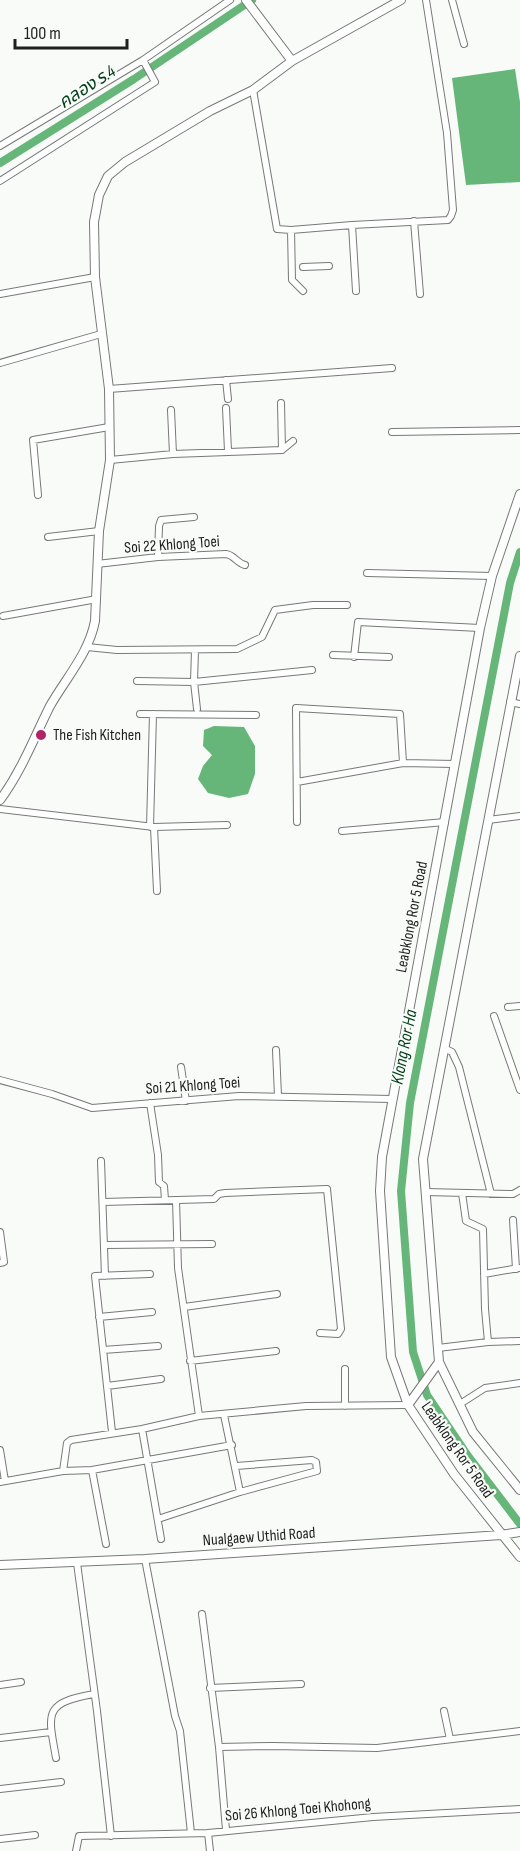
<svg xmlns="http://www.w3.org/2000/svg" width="520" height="1851" viewBox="0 0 520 1851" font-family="'Sofia Sans Condensed','Noto Sans Thai',sans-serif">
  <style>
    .water { fill: #67b679 }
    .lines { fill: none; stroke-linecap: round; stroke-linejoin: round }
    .canal { stroke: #67b679; stroke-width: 8 }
    .street-casing { stroke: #767977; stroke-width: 8 }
    .secondary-casing { stroke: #767977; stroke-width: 10 }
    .street { stroke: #fff; stroke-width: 6 }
    .secondary { stroke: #fff; stroke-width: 8 }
    .poi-dot { fill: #af2567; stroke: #f9fbf9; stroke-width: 2 }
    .labels { text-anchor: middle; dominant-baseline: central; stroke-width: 4.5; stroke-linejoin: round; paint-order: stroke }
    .street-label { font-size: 16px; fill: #1e1f1e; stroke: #f9fbf9 }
    .poi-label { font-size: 16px; fill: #1e1f1e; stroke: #f9fbf9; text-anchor: start }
    .water-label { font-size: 18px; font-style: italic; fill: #003e18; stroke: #f9fbf9 }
  </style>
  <rect width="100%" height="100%" fill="#f9fbf9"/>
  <path class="water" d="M 515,69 L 520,102 L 520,182 L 466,185 L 452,78 Z
    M 214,726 L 244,727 L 255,746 L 255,774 L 248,794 L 229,798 L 208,793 L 198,779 L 203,766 L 212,755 L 203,746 L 204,730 Z"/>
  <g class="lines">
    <path class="canal" d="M 0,163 L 134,79 L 252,0
      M 520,552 L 510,583 L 410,1103 L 401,1191 L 413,1352 L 427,1395 L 468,1456 L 520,1524"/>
    <defs>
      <path id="street" d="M 452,0 L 464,44
        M 253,90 L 277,229 L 291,230 L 352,225
        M 0,146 L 143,60 L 230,0
        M 0,181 L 155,82 L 143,60
        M 414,221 L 420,294
        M 291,230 L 292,280 L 303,291
        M 303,267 L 329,266
        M 356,291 L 352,225 L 448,220 L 451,216 L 453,210 L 447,133 L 426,0
        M 0,294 L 95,277
        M 0,363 L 101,334
        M 226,380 L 228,399
        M 109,389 L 392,368
        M 281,403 L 282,450
        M 226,408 L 228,451
        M 171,410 L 173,454
        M 392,432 L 520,430
        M 110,460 L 173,454 L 282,450 L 293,441
        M 38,495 L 33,440 L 109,427
        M 48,537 L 99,531
        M 158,557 L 159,526 L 161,520 L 194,517
        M 97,564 L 158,557 L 226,554 C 234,555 237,563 245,565
        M 367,573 L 492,576
        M 3,616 L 97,599
        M 87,647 L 117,650 L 237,649 L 262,637 L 275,610 L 313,605 L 347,605
        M 195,650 L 194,682 L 197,709
        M 333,655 L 389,657
        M 354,657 L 358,622 L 480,628
        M 137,681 L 194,682 L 312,670
        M 510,702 L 520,704
        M 140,714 L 256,715
        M 297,782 L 403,763 L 455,764
        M 0,809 L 154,827 L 227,825
        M 488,820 L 520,816
        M 297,822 L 296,708 L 400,714 L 403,763
        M 150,827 L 153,714
        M 154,827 L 157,891
        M 342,831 L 445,822
        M 508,1007 L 520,1006
        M 494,1016 L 520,1090
        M 444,1048 L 452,1052 L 459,1067 L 491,1194
        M 276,1050 L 278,1096
        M 181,1067 L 186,1101
        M 0,1080 L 52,1094 L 92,1108 L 239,1096 L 392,1099
        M 150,1103 L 158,1155 L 159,1182 L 164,1186 L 165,1200
        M 101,1161 L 105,1276
        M 425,1192 L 513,1194 L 520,1190
        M 462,1193 L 466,1221 L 483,1229 L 485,1309 L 488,1342 L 520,1341
        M 176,1200 L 178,1268 L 199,1416
        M 103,1202 L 214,1199 L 219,1194 L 225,1193 L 327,1189 L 341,1329 L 338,1334 L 320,1333
        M 513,1220 L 516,1269
        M 0,1232 L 4,1262 L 0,1263
        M 104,1245 L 212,1244
        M 484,1274 L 519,1268
        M 184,1307 L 277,1294
        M 99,1317 L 152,1312
        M 438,1348 L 488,1342
        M 103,1350 L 158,1346
        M 190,1361 L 276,1351
        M 107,1386 L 161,1379
        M 460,1404 L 485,1388 L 520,1383
        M 345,1406 L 345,1369
        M 224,1415 L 240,1492
        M 142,1429 L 161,1539
        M 112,1432 L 95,1276 L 150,1274
        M 0,1450 L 5,1481
        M 92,1470 L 106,1544
        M 63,1471 L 92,1470 L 232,1445
        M 0,1482 L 63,1471 L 67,1443 L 71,1440 L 142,1429 L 199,1416 L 306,1406 L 408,1405
        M 158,1519 L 240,1492 L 317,1471 L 316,1462 L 312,1460 L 236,1466
        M 145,1559 L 175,1716 L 180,1731 L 191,1833
        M 77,1563 L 97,1711 L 111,1836
        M 202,1614 L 219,1747 L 226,1830
        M 0,1685 L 21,1682
        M 210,1688 L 301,1684
        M 444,1711 L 450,1739
        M 0,1738 L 51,1732
        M 219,1747 L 272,1746 L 377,1748 L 520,1731
        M 56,1758 C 48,1713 43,1703 94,1694
        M 0,1789 L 61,1782
        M 208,1833 L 210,1851
        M 0,1839 L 35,1835
        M 76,1851 L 79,1836 L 208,1833 L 373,1817 L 520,1809"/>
      <path id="secondary" d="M 246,0 L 292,61
        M 520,494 L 492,576 L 480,628 L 382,1157 L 380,1191 L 391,1357 L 408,1405 L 454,1474 L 520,1557
        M 520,656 L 423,1159 L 439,1362 L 473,1432 L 520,1490
        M 0,800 C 21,772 34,738 50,706 C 66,678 89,653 95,621 L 99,531 L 110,460 L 109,389 L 95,277 L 94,222 L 99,195 L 108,176 L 125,162 L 210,111 L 253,90 L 292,61 L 401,0
        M 408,1405 L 439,1362
        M 0,1565 L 145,1559 L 501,1535 L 520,1532"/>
    </defs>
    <use href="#street" class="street-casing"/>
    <use href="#secondary" class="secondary-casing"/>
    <use href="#street" class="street"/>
    <use href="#secondary" class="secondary"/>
  </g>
  <circle class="poi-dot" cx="41" cy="735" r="6"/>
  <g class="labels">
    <g class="street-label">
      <text transform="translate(172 545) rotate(-4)">Soi 22 Khlong Toei</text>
      <text transform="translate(412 917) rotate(-79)">Leabklong Ror 5 Road</text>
      <text transform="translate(193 1086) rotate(-4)">Soi 21 Khlong Toei</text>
      <text transform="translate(457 1450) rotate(55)">Leabklong Ror 5 Road</text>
      <text transform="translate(259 1537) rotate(-4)">Nualgaew Uthid Road</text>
      <text transform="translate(298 1810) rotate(-5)">Soi 26 Khlong Toei Khohong</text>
    </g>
    <g class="poi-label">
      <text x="53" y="735">The Fish Kitchen</text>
    </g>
    <g class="water-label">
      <text transform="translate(87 87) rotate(-33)">คลอง ร.4</text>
      <text transform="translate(404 1047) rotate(-79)">Klong Ror Ha</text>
    </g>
  </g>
  <path d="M15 39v9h112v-9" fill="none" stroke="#1e1f1e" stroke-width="3"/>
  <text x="24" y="39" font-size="18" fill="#1e1f1e" stroke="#f9fbf9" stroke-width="4.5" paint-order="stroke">100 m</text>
</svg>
